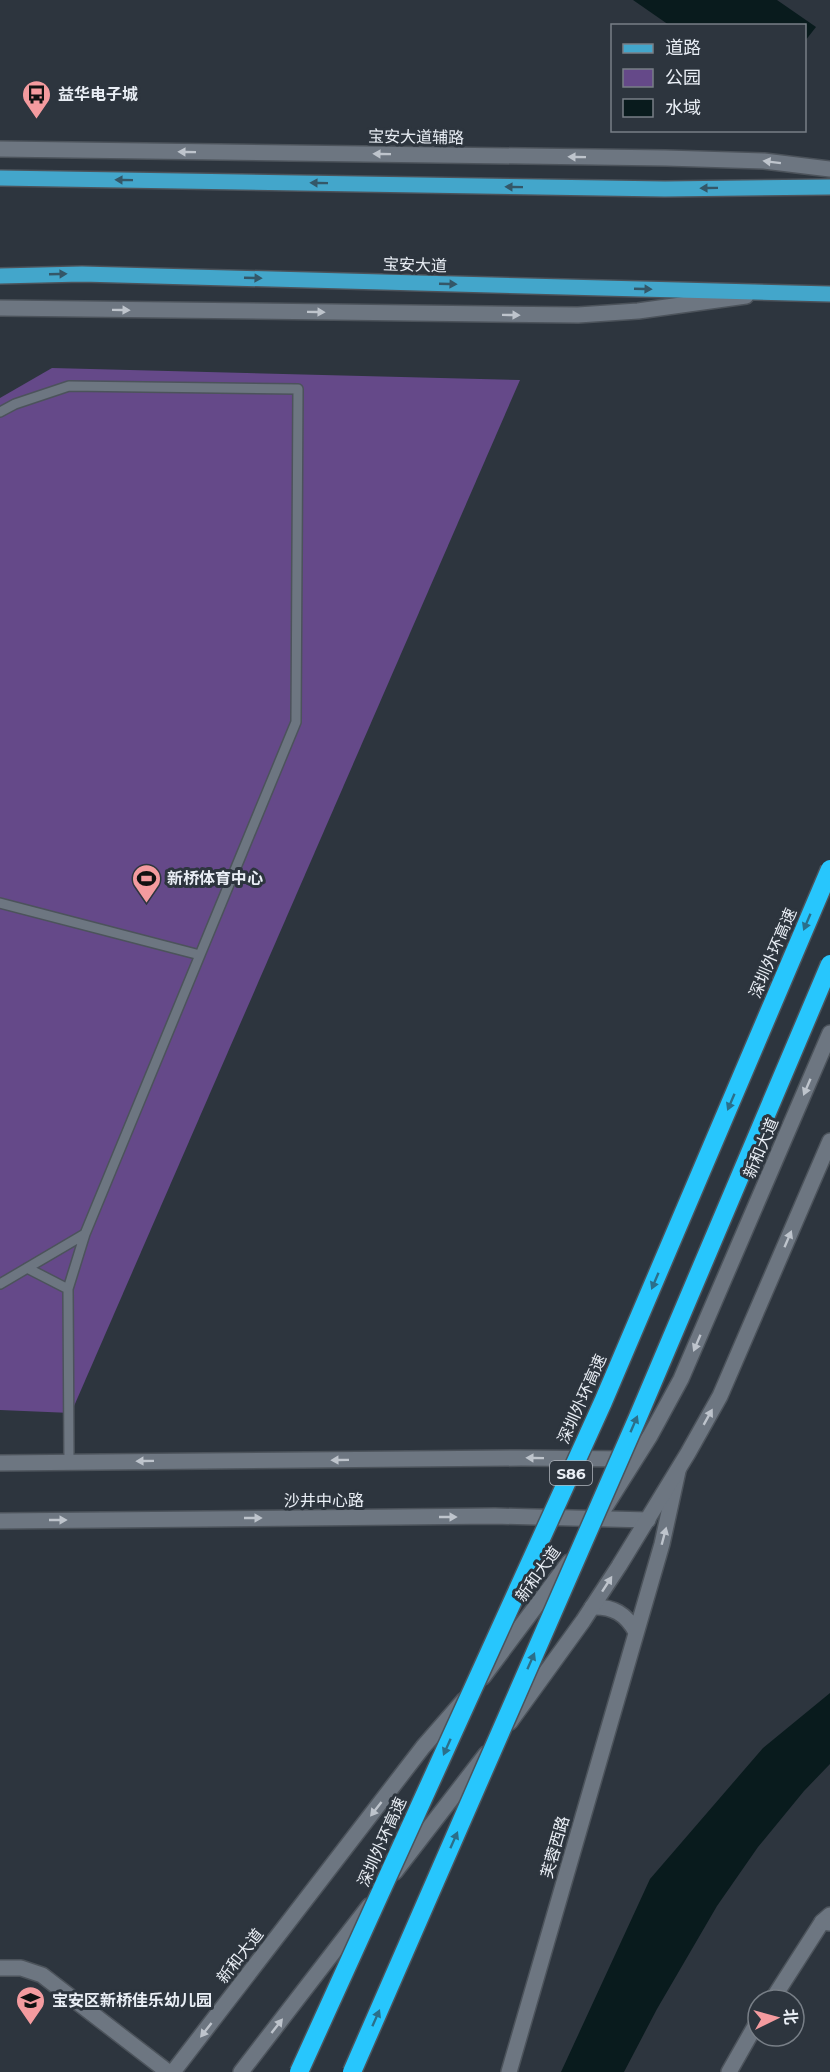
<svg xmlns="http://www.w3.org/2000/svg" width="830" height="2072" viewBox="0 0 830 2072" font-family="Montserrat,'Noto Sans SC',sans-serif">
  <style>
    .green { fill: #654989 }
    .water { fill: #091b1d }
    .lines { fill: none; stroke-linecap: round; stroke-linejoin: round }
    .service-casing { stroke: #4c535b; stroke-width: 12 }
    .minor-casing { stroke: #4c535b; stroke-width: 18 }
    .tertiary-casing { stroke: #4c535b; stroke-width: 18 }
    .secondary-casing { stroke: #4c535b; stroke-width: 18 }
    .primary-casing { stroke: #4c535b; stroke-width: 18 }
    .service { stroke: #6d7681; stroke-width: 9 }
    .minor { stroke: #6d7681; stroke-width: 15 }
    .tertiary { stroke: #6d7681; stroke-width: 15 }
    .secondary { stroke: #6d7681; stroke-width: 15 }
    .primary { stroke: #43a6cb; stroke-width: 15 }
    .motorway-bridge-casing { stroke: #4c535b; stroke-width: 21; stroke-linecap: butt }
    .motorway-bridge { stroke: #27c6fd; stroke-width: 18 }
    .oneway { fill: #bec4cc }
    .oneway2 { fill: #345768 }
    .oneway3 { fill: #2b6f8a }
    .labels { text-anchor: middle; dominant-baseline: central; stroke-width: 6; stroke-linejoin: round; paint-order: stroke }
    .shield { fill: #2d353e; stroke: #b1b6be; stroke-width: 1.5 }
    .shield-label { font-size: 15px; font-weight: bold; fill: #e9eef5 }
    .poi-label { font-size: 16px; font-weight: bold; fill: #e9eef5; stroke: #2d353e; text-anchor: start }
    .street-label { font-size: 16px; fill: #e9eef5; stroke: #2d353e }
  </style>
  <rect width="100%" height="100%" fill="#2d353e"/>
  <path class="green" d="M 52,368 L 520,380 L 71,1413 L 0,1410 L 0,398 Z"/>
  <path class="water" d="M 633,0 L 777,0 L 816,27 L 805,41 L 804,26 L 669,25 Z
    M 830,1693 L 830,1764 L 804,1791 L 758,1847 L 717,1906 L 657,2009 L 624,2072 L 561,2072 L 650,1879 L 763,1748 Z"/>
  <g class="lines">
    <defs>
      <path id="service" d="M 0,412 L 15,404 L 69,386 L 298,389 L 296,722 L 85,1234 L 0,1284
        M 0,903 L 200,955
        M 27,1268 L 68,1289
        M 69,1462 L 68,1289 L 85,1234"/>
      <path id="minor" d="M 0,1968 L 21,1968 L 42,1975 L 168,2072
        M 772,2000 L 822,1922 L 830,1915
        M 729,2072 L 758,2021"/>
      <path id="tertiary" d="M 0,1463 L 521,1458 L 630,1459
        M 0,1521 L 495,1516 L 648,1520
        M 592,1607 C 613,1606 626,1614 636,1632
        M 822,1922 L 830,1923
        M 509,2072 L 662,1544 L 678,1471"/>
      <path id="secondary" d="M 0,149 L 666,158 L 764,161 L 830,169
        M 0,308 L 578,315 L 638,311 L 746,296
        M 604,1509 L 650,1436 L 681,1379 L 830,1033
        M 483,1677 L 569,1562
        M 510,1722 L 583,1621 L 619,1566 L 688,1453 L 720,1396 L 830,1141
        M 395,1872 L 486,1754
        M 173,2072 L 423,1747 L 464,1700
        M 241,2072 L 369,1906"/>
      <path id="primary" d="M 0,178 L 665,189 L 830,187
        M 0,276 L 82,274 L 830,294"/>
    </defs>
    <use href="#service" class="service-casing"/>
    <use href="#minor" class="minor-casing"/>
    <use href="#tertiary" class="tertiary-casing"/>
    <use href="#secondary" class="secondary-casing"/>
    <use href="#primary" class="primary-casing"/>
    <use href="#service" class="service"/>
    <use href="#minor" class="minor"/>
    <use href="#tertiary" class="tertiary"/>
    <use href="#secondary" class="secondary"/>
    <use href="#primary" class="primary"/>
    <defs>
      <path id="motorway-bridge" d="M 299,2072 L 603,1402 L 830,869
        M 352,2072 L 638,1417 L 830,964"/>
    </defs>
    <use href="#motorway-bridge" class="motorway-bridge-casing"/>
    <use href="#motorway-bridge" class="motorway-bridge"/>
  </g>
  <defs><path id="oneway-solid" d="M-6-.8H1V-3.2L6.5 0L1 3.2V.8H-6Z" transform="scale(1.5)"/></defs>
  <g class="oneway">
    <use href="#oneway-solid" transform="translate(187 152) rotate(-179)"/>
    <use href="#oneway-solid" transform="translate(382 154) rotate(-179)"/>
    <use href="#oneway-solid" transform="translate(577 157) rotate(-179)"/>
    <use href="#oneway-solid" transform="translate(772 162) rotate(-173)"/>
    <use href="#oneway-solid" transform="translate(121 310) rotate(1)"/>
    <use href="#oneway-solid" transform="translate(316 312) rotate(1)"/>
    <use href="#oneway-solid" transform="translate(511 315) rotate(1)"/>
    <use href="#oneway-solid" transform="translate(807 1087) rotate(113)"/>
    <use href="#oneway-solid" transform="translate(788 1239) rotate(-67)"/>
    <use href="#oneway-solid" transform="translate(697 1343) rotate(113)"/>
    <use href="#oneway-solid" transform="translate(708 1417) rotate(-61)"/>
    <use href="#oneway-solid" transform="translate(535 1458) rotate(-179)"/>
    <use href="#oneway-solid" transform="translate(340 1460) rotate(179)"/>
    <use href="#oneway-solid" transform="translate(145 1461) rotate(179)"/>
    <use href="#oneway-solid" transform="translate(448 1517)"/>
    <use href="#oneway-solid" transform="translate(253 1518)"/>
    <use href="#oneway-solid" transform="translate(58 1520)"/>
    <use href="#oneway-solid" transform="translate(664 1536) rotate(-75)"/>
    <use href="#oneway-solid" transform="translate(607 1584) rotate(-57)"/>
    <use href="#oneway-solid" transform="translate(376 1809) rotate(128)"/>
    <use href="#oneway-solid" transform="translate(277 2026) rotate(-52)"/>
    <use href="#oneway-solid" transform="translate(206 2030) rotate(128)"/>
  </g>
  <g class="oneway2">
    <use href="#oneway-solid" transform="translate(124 180) rotate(-179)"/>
    <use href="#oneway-solid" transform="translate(319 183) rotate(-179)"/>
    <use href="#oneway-solid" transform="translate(514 187) rotate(-179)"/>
    <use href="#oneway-solid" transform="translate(709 188) rotate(179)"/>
    <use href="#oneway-solid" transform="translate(58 274) rotate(-2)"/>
    <use href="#oneway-solid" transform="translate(253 278) rotate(2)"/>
    <use href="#oneway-solid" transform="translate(448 284) rotate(2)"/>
    <use href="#oneway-solid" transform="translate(643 289) rotate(2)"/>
  </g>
  <g class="oneway3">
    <use href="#oneway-solid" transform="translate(807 922) rotate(113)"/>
    <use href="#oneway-solid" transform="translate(731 1102) rotate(113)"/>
    <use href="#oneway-solid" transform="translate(655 1281) rotate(113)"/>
    <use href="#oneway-solid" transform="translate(634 1424) rotate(-67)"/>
    <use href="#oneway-solid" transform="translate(531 1661) rotate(-66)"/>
    <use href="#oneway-solid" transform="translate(447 1747) rotate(114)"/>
    <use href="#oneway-solid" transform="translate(454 1840) rotate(-66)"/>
    <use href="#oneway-solid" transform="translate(376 2018) rotate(-66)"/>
  </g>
  <defs>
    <symbol id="bus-pin" viewBox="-11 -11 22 30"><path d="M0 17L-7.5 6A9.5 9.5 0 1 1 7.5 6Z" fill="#f49b9f" stroke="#2d353e"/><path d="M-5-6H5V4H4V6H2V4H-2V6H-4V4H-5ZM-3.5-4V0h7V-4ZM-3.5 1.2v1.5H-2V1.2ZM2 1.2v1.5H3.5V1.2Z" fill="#111"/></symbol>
    <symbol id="stadium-pin" viewBox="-11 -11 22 30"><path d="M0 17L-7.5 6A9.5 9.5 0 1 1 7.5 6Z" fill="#f49b9f" stroke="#2d353e"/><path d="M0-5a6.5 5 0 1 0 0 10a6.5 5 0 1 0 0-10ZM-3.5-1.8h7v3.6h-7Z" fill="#111"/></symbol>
    <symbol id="school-pin" viewBox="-11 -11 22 30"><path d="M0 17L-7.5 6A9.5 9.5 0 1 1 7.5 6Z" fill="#f49b9f" stroke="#2d353e"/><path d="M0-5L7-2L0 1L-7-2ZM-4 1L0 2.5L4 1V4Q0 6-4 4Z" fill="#111"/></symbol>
  </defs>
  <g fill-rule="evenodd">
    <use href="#bus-pin" x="20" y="78" width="33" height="45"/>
    <use href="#stadium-pin" x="130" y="862" width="33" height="45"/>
    <use href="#school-pin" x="14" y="1984" width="33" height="45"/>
  </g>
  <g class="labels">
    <rect class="shield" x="550" y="1461" width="42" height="24" rx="4.5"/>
    <g class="shield-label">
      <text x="571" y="1473">S86</text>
    </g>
    <g class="poi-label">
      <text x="58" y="94">益华电子城</text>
      <text x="167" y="878">新桥体育中心</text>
      <text x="52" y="2000">宝安区新桥佳乐幼儿园</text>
    </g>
    <g class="street-label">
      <text transform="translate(416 137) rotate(1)">宝安大道辅路</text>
      <text transform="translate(415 265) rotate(2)">宝安大道</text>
      <text transform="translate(773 953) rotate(-67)">深圳外环高速</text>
      <text transform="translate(761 1148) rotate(-67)">新和大道</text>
      <text transform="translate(582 1399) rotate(-66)">深圳外环高速</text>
      <text x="324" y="1500">沙井中心路</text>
      <text transform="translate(538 1574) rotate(-54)">新和大道</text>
      <text transform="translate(382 1842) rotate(-66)">深圳外环高速</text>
      <text transform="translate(555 1847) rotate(-74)">芙蓉西路</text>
      <text transform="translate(240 1956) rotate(-52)">新和大道</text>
    </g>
  </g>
  <rect x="611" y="24" width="195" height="108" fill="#2d353e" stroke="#787f87" stroke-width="1.5"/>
  <rect x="623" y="44" width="30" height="9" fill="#43a6cb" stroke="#787f87" stroke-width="1.5"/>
  <text x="665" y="54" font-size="18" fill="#e9eef5">道路</text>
  <rect x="623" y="69" width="30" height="18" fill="#654989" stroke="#787f87" stroke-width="1.5"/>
  <text x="665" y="84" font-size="18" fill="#e9eef5">公园</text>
  <rect x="623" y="99" width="30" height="18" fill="#091b1d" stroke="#787f87" stroke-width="1.5"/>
  <text x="665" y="114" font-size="18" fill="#e9eef5">水域</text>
  <g transform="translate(776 2018) rotate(85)"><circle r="28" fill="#2d353e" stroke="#787f87" stroke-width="1.5"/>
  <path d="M0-4.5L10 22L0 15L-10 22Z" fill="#f49b9f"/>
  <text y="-9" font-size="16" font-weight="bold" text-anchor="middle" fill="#e9eef5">北</text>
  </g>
</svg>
